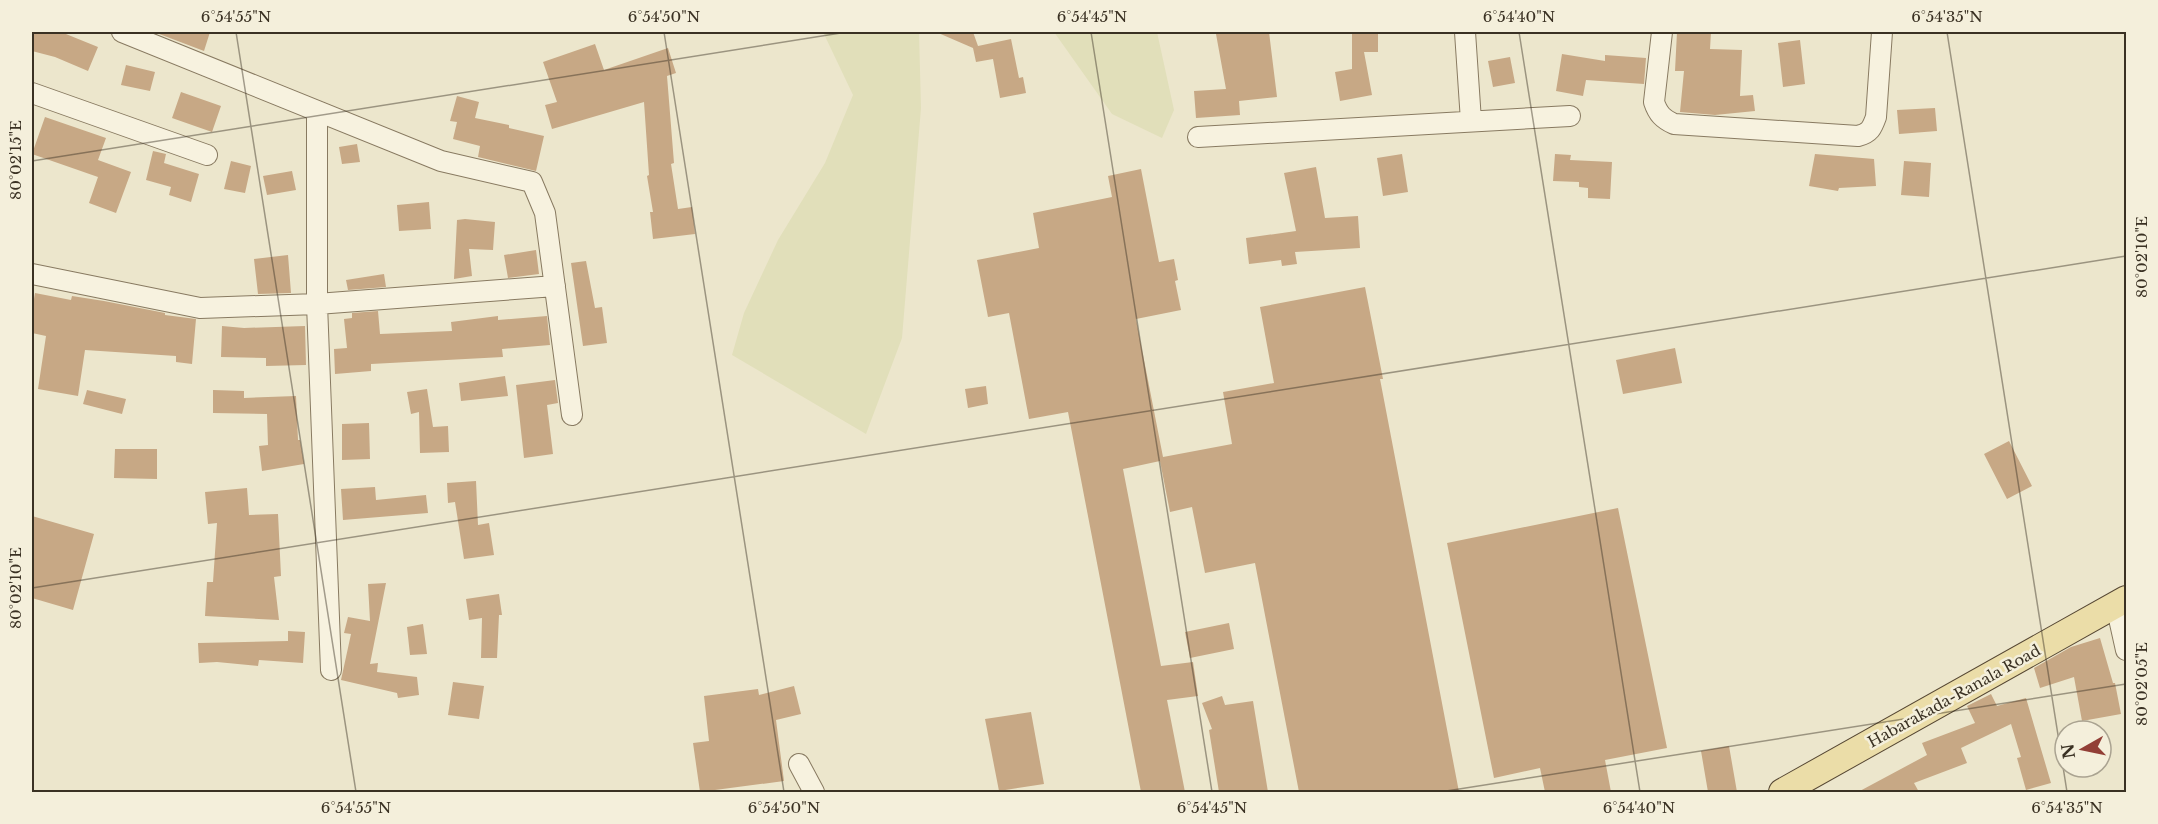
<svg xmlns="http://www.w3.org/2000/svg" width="2158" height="824" viewBox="0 0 2158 824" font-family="'Libre Baskerville',serif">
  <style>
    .farmland { fill: #e1dfba }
    .building { fill: #c7a885 }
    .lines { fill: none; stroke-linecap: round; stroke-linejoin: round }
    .minor-casing { stroke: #887a61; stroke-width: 22 }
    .major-casing { stroke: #574834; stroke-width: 28 }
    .minor { stroke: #f7f2df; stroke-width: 20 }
    .major { stroke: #ebdda8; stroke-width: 26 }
    .ticks { fill: none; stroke: #3a3123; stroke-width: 1.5; stroke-opacity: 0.45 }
    .labels { text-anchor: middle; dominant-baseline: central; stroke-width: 5; stroke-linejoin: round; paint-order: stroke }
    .street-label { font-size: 15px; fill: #3a3123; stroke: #f4efdb }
    .neatline { fill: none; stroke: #3a3123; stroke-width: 2 }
    .ticks-label { font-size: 15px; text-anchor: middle; fill: #3a3123 }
  </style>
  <rect width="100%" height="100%" fill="#ece6cc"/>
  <path class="farmland" d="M 823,32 L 919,32 L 921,108 L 902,338 L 866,434 L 732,355 L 744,313 L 778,240 L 825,163 L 853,95 Z
    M 1054,32 L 1157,32 L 1174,110 L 1162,138 L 1112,114 Z"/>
  <path class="building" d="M 32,32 L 61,32 L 98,47 L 88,71 L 55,57 L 32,51 Z
    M 154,32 L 210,32 L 204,51 Z
    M 936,32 L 973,32 L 978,46 L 1011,39 L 1019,78 L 1023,77 L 1026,93 L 1000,98 L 993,59 L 976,62 L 973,48 Z
    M 1230,32 L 1269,32 L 1277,97 L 1239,101 L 1240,115 L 1196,118 L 1194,91 L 1226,89 L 1216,34 Z
    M 1352,32 L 1378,32 L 1378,52 L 1364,52 L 1372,95 L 1340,101 L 1335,72 L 1352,69 Z
    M 1677,32 L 1711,32 L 1710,49 L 1742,50 L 1740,96 L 1753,95 L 1755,111 L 1715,115 L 1680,112 L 1684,71 L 1675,71 Z
    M 1800,40 L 1805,84 L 1783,87 L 1778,43 Z
    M 595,44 L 604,70 L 668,48 L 676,73 L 667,76 L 674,163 L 671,164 L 678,209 L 692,207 L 695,234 L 653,239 L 650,212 L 653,212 L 647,176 L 649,175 L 644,102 L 552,129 L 545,105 L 557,102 L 543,62 Z
    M 1562,54 L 1605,61 L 1605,55 L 1646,58 L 1644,84 L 1586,80 L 1583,96 L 1556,91 Z
    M 1510,57 L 1515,83 L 1493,87 L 1488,61 Z
    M 126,65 L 155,72 L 150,91 L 121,85 Z
    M 181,92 L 221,106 L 212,132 L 172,118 Z
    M 457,96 L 479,102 L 475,118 L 509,125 L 509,128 L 544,136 L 536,171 L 478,157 L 480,146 L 453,139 L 457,122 L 450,121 Z
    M 1935,108 L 1937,131 L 1899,134 L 1897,110 Z
    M 45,117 L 106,138 L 98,160 L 131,172 L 116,213 L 89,203 L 98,177 L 32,154 Z
    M 357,144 L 360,162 L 342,164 L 339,147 Z
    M 153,151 L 166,154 L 164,163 L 199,174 L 191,202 L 169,195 L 171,187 L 146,180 Z
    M 1402,154 L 1408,192 L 1383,196 L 1377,158 Z
    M 1555,154 L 1571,155 L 1570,160 L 1612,162 L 1610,199 L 1588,198 L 1588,188 L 1579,187 L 1579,182 L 1553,181 Z
    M 1815,154 L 1874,159 L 1876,186 L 1839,188 L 1838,191 L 1809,186 Z
    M 231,161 L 251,166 L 245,193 L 224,189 Z
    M 1904,161 L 1931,163 L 1929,197 L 1901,195 Z
    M 1316,167 L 1325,218 L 1358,216 L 1360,248 L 1295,252 L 1297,264 L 1282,266 L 1281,260 L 1249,264 L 1246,238 L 1296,231 L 1284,173 Z
    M 1141,169 L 1159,262 L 1174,259 L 1178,280 L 1175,281 L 1181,310 L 1136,319 L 1163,457 L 1232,444 L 1223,392 L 1274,383 L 1260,307 L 1365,287 L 1383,379 L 1380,379 L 1459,792 L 1299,792 L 1255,563 L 1205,573 L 1192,507 L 1170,512 L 1160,461 L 1123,469 L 1161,666 L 1193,662 L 1198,696 L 1167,700 L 1185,792 L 1141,792 L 1068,412 L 1029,419 L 1009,313 L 988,317 L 977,260 L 1039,248 L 1033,213 L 1112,197 L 1108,176 Z
    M 292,171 L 296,190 L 267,195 L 263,176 Z
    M 429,202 L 431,229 L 399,231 L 397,205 Z
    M 465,219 L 495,222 L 493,250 L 469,249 L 472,276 L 454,279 L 457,220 Z
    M 536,250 L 539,274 L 508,278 L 504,255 Z
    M 288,255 L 291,293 L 258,294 L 254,259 Z
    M 586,261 L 595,308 L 602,307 L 607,343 L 583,346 L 571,263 Z
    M 384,274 L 386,287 L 348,290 L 346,280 Z
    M 35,293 L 71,300 L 72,296 L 104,301 L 165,313 L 165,315 L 196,319 L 192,364 L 176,362 L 176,356 L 85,350 L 78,396 L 38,389 L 46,336 L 32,333 L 32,311 Z
    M 378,311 L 380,334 L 452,331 L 451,322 L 498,316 L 498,320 L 547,316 L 550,345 L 502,349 L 503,357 L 371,364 L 371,371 L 335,374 L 334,349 L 347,348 L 344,319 L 352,318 L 352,313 Z
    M 222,326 L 244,328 L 305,326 L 306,365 L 266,366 L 266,358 L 221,357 Z
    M 1675,348 L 1682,383 L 1623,394 L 1616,360 Z
    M 505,376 L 508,396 L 461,401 L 459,383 Z
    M 555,380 L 558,403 L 547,405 L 553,454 L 524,458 L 516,385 Z
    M 986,386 L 988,404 L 968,408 L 965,389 Z
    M 427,389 L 433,427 L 448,426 L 449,452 L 420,453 L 419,412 L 411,414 L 407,392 Z
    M 87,390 L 126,399 L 122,414 L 83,404 Z
    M 213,390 L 244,391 L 244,398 L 296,396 L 298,440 L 300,440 L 304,464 L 262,471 L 259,446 L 268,445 L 267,414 L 213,413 Z
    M 369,423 L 370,459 L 342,460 L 342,424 Z
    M 2009,441 L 2032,486 L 2007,499 L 1984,454 Z
    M 115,449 L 157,449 L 157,479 L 114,478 Z
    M 476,481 L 478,525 L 489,523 L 494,555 L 464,559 L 455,502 L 448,503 L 447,483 Z
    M 375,487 L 376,500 L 426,495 L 428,513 L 343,520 L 341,489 Z
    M 247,488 L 249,515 L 278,514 L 281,576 L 274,577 L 279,620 L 205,616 L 207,582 L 213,582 L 217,523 L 208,524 L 205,492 Z
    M 1618,508 L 1667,748 L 1605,760 L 1611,792 L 1545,792 L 1540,768 L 1494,778 L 1447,543 Z
    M 32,516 L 94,534 L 73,610 L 32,598 Z
    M 386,583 L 370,664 L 378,663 L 377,672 L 417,677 L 419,695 L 398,698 L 397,693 L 341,680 L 351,634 L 344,633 L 348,617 L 370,621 L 368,584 Z
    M 499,594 L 502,615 L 499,615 L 497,658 L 481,658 L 482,618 L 469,620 L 466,599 Z
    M 1229,623 L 1234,649 L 1190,658 L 1185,632 Z
    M 423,624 L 427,654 L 410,655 L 407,627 Z
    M 288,631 L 305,632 L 303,663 L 259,660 L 258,666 L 217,662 L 199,663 L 198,643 L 288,641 Z
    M 2100,638 L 2113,683 L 2115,683 L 2121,714 L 2082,721 L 2074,677 L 2040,688 L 2034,668 L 2071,647 Z
    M 453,682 L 484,686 L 479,719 L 448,715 Z
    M 794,686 L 801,714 L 776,720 L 784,781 L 700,792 L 693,743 L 709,741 L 704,696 L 758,689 L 759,695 Z
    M 1991,694 L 1997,706 L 2026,698 L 2051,783 L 2026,790 L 2017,758 L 2021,757 L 2011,724 L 1961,748 L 1967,763 L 1914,783 L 1919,792 L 1858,792 L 1927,755 L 1922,743 L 1975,723 L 1967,706 Z
    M 1222,696 L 1225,705 L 1253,701 L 1268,792 L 1219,792 L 1209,730 L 1212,729 L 1202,703 Z
    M 1031,712 L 1044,784 L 999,791 L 985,719 Z
    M 1729,746 L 1737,792 L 1708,792 L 1701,751 Z"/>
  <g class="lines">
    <defs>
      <path id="minor" d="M 122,32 L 441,161 L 532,182 L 545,213 L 572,415
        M 1465,32 L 1471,121
        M 1662,32 L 1654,102 C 1658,114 1663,119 1674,124 L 1858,136 C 1870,133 1872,128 1876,117 L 1882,32
        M 32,93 L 207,155
        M 317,112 L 317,304 L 331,670
        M 1198,137 L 1570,116
        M 32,274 L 200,308 L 317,304 L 555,286
        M 2116,605 L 2126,650
        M 799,764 L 814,792"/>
      <path id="major" d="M 1782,792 L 2126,599"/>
    </defs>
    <use href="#minor" class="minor-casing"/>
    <use href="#major" class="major-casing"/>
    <use href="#minor" class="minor"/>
    <use href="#major" class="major"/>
  </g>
  <path class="ticks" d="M 236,32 L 356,792M 664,32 L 784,792M 1091,32 L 1212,792M 1519,32 L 1640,792M 1947,32 L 2067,792M 32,161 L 847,32M 32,588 L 2126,256M 1440,792 L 2126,684"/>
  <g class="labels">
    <g class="street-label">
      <text transform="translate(1954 696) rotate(-29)">Habarakada-Ranala Road</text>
    </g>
  </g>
  <rect width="2158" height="824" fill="none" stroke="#f4efdb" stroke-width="66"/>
  <g transform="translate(2083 749) rotate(261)"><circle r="28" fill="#f4efdb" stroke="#aaa391" stroke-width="1.5"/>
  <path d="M0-4.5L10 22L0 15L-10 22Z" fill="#923f36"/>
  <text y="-9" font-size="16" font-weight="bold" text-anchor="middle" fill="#3a3123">N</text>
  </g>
  <rect x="33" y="33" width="2092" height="758" class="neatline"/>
  <g class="ticks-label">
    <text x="236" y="22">6°54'55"N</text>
    <text x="664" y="22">6°54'50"N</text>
    <text x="1092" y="22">6°54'45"N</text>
    <text x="1519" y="22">6°54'40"N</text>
    <text x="1947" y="22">6°54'35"N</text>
    <text transform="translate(16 160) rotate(-90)" y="5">80°02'15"E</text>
    <text transform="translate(2142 257) rotate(-90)" y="5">80°02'10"E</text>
    <text transform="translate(16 588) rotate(-90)" y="5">80°02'10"E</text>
    <text transform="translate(2142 684) rotate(-90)" y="5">80°02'05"E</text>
    <text x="356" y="813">6°54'55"N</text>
    <text x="784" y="813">6°54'50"N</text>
    <text x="1212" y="813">6°54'45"N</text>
    <text x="1639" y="813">6°54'40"N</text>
    <text x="2067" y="813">6°54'35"N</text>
  </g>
</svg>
